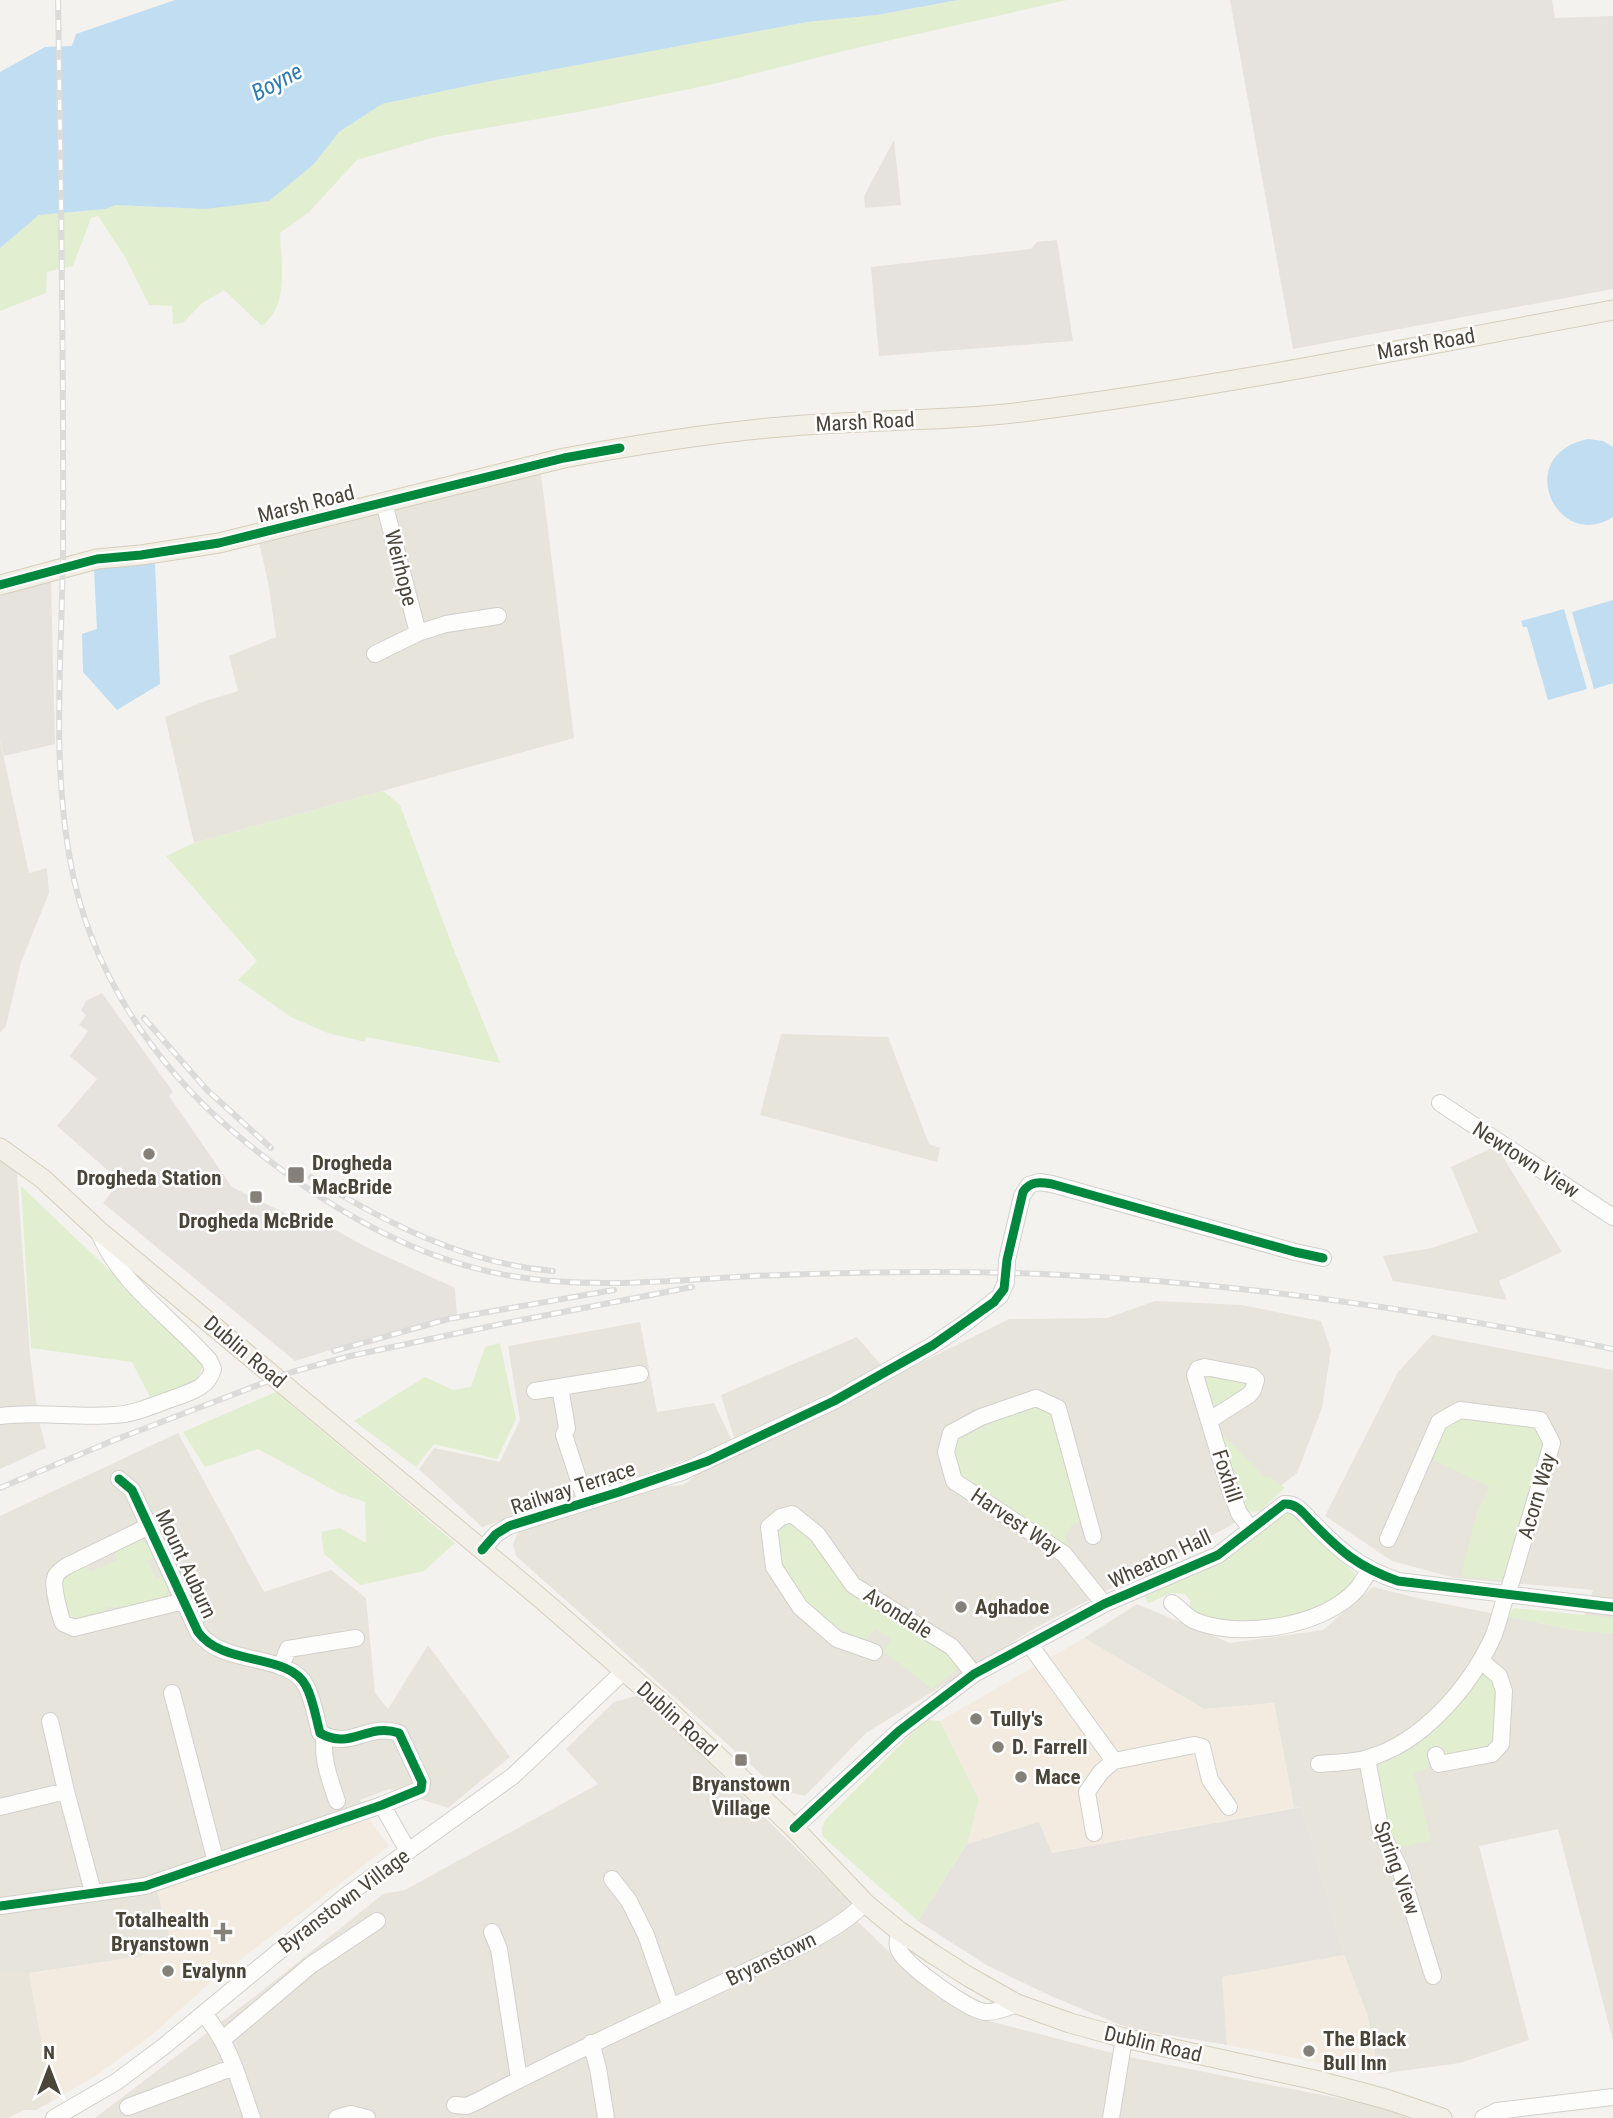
<svg xmlns="http://www.w3.org/2000/svg" width="1613" height="2118" viewBox="0 0 1613 2118" font-family="'Roboto Condensed',sans-serif">
  <style>
    .residential { fill: #e7e4dc }
    .commercial { fill: #f3ebdf }
    .industrial { fill: #e6e2de }
    .education { fill: #eae5da }
    .green { fill: #e1eecf }
    .parking { fill: #e6e3df }
    .water { fill: #c0ddf1 }
    .lines { fill: none; stroke-linecap: round; stroke-linejoin: round }
    .minor-casing { stroke: #d2d0cb; stroke-width: 18 }
    .major-casing { stroke: #d6cebb; stroke-width: 21 }
    .minor { stroke: #fdfdfc; stroke-width: 16 }
    .major { stroke: #f2efe6; stroke-width: 19 }
    .rail-casing { stroke: #dbdbda; stroke-width: 6 }
    .rail { stroke: #fff; stroke-width: 3.5; stroke-dasharray: 10; stroke-linecap: butt }
    .minor-bridge-casing { stroke: #d2d0cb; stroke-width: 18; stroke-linecap: butt }
    .minor-bridge { stroke: #fdfdfc; stroke-width: 16 }
    .cycleway-casing { stroke: #fff; stroke-width: 13 }
    .cycleway { stroke: #00873e; stroke-width: 9 }
    .poi-dot { fill: #868178; stroke: #fff; stroke-width: 2.5 }
    .labels { text-anchor: middle; dominant-baseline: central; stroke-width: 5; stroke-linejoin: round; paint-order: stroke }
    .street-label { font-size: 21px; fill: #4b4439; stroke: #fff }
    .poi-label { font-size: 21px; font-weight: bold; fill: #4b4439; stroke: #fff; text-anchor: start }
    .water-label { font-size: 23px; font-style: italic; fill: #2e7ab2; stroke: #fff }
  </style>
  <rect width="100%" height="100%" fill="#f4f2ee"/>
  <path class="residential" d="M 541,474 L 574,738 L 194,843 L 165,717 L 205,701 L 238,691 L 229,656 L 276,637 L 269,587 L 259,542 Z
    M 0,740 L 29,873 L 47,868 L 49,893 L 21,962 L 6,1026 L 0,1033 Z
    M 781,1034 L 888,1037 L 929,1144 L 940,1148 L 937,1162 L 760,1115 Z
    M 1496,1146 L 1562,1252 L 1499,1281 L 1507,1300 L 1393,1281 L 1383,1256 L 1432,1248 L 1478,1232 L 1451,1167 Z
    M 0,1149 L 16,1160 L 30,1355 L 38,1417 L 46,1448 L 0,1469 Z
    M 1155,1301 L 1242,1305 L 1321,1321 L 1331,1350 L 1322,1408 L 1297,1473 L 1230,1526 L 1037,1627 L 866,1733 L 805,1796 L 779,1790 L 516,1556 L 513,1545 L 517,1534 L 525,1527 L 653,1488 L 683,1485 L 717,1460 L 827,1409 L 1009,1319 L 1107,1318 Z
    M 640,1322 L 657,1412 L 714,1403 L 732,1441 L 675,1464 L 482,1527 L 419,1469 L 434,1448 L 500,1462 L 520,1420 L 508,1346 Z
    M 1432,1335 L 1613,1370 L 1613,2041 L 1558,1829 L 1479,1846 L 1529,2040 L 1460,2063 L 1379,2074 L 1367,2014 L 1344,1955 L 1302,1807 L 1294,1808 L 1274,1703 L 1204,1709 L 1084,1638 L 1137,1604 L 1230,1643 L 1323,1630 L 1373,1587 L 1426,1600 L 1579,1631 L 1593,1590 L 1455,1578 L 1392,1561 L 1325,1516 L 1398,1372 Z
    M 857,1337 L 883,1367 L 734,1438 L 721,1395 Z
    M 178,1433 L 264,1592 L 331,1570 L 366,1598 L 375,1693 L 388,1709 L 428,1645 L 510,1757 L 448,1808 L 389,1789 L 360,1800 L 369,1819 L 158,1891 L 173,1945 L 138,1957 L 29,1973 L 0,1973 L 0,1516 Z
    M 640,1695 L 855,1906 L 851,1915 L 934,1995 L 974,2017 L 1124,2056 L 1378,2106 L 1411,2118 L 95,2118 L 262,1991 L 383,1894 L 405,1890 L 598,1784 L 566,1749 L 614,1702 Z"/>
  <path class="commercial" d="M 1084,1638 L 1204,1709 L 1274,1703 L 1294,1808 L 1051,1853 L 1039,1822 L 967,1844 L 979,1800 L 940,1721 Z
    M 369,1819 L 389,1846 L 211,1982 L 153,2034 L 97,2075 L 52,2101 L 29,1973 L 138,1957 L 172,1946 L 157,1891 Z
    M 1344,1955 L 1367,2014 L 1379,2074 L 1227,2045 L 1222,1977 Z"/>
  <path class="industrial" d="M 1230,0 L 1552,0 L 1555,18 L 1613,16 L 1613,289 L 1293,349 Z
    M 1057,240 L 1073,341 L 879,356 L 871,267 L 1031,249 L 1037,242 Z
    M 1302,1807 L 1344,1955 L 1222,1977 L 1227,2045 L 1128,2028 L 1053,1997 L 988,1966 L 918,1921 L 967,1844 L 1039,1822 L 1052,1853 Z"/>
  <path class="education" d="M 0,1973 L 29,1973 L 52,2101 L 36,2110 L 24,2110 L 8,2118 L 0,2118 Z"/>
  <path class="green" d="M 958,0 L 1067,0 L 843,51 L 718,83 L 583,111 L 435,137 L 357,160 L 309,212 L 280,233 C 281,265 290,303 262,326 L 224,290 L 201,304 L 183,323 L 173,324 L 172,306 L 149,305 L 125,257 L 98,216 L 91,218 L 73,266 L 47,272 L 46,293 L 0,311 L 0,248 L 39,215 L 106,209 L 115,205 L 205,209 L 314,164 L 339,132 L 382,104 L 486,82 L 807,22 L 877,15 Z
    M 383,791 L 400,805 L 453,948 L 500,1063 L 366,1037 L 365,1042 L 328,1033 L 291,1017 L 238,980 L 257,961 L 166,856 L 194,843 Z
    M 21,1186 L 195,1352 L 203,1366 L 197,1380 L 151,1399 L 132,1362 L 31,1348 Z
    M 500,1343 L 516,1419 L 497,1459 L 434,1444 L 416,1467 L 354,1421 L 425,1377 L 453,1390 L 471,1387 L 485,1347 Z
    M 1211,1375 L 1243,1379 L 1247,1384 L 1246,1389 L 1217,1408 L 1212,1406 L 1202,1383 Z
    M 276,1392 L 455,1543 L 424,1571 L 360,1585 L 324,1554 L 321,1532 L 340,1528 L 366,1543 L 365,1502 L 339,1493 L 258,1449 L 205,1467 L 183,1432 Z
    M 1030,1406 L 1041,1406 L 1052,1413 L 1083,1520 L 1071,1526 L 1066,1536 L 1069,1547 L 962,1479 L 952,1456 L 954,1440 Z
    M 1468,1416 L 1529,1426 L 1537,1431 L 1544,1443 L 1504,1580 L 1461,1576 L 1477,1512 L 1490,1487 L 1433,1460 L 1448,1423 Z
    M 1218,1430 L 1264,1477 L 1271,1477 L 1285,1488 L 1260,1511 L 1249,1512 L 1240,1500 Z
    M 1287,1512 L 1294,1514 L 1327,1549 L 1355,1573 C 1355,1574 1353,1583 1353,1583 C 1342,1605 1266,1626 1242,1626 C 1224,1626 1206,1617 1190,1609 L 1190,1600 L 1185,1594 L 1171,1593 L 1149,1603 L 1144,1597 L 1223,1561 L 1283,1513 Z
    M 796,1522 L 813,1540 L 840,1582 L 949,1651 L 959,1668 L 932,1689 L 883,1651 L 891,1639 L 876,1629 L 865,1641 C 853,1635 840,1630 830,1623 C 802,1603 776,1566 776,1531 L 784,1524 Z
    M 141,1540 L 146,1543 L 155,1557 L 147,1561 L 156,1579 L 163,1576 C 168,1584 170,1591 163,1599 L 137,1608 L 105,1607 L 108,1616 L 71,1622 L 60,1591 L 63,1576 L 86,1564 L 90,1572 L 117,1560 L 113,1550 Z
    M 1513,1608 L 1613,1618 L 1613,1634 L 1579,1631 L 1509,1617 Z
    M 1487,1673 L 1495,1681 L 1499,1695 L 1495,1743 L 1487,1750 L 1447,1757 L 1443,1747 L 1426,1749 L 1428,1768 L 1414,1773 L 1431,1840 L 1398,1848 L 1389,1834 L 1374,1775 L 1378,1764 L 1415,1747 L 1428,1736 L 1478,1675 Z
    M 925,1720 L 940,1721 L 979,1800 L 967,1844 L 918,1921 L 822,1836 L 822,1827 L 826,1819 Z"/>
  <path class="parking" d="M 894,140 L 901,205 L 865,208 L 864,196 Z
    M 51,579 L 55,744 L 4,756 L 0,740 L 0,596 Z
    M 102,993 L 173,1092 L 169,1096 L 232,1187 L 313,1227 L 319,1221 L 368,1248 L 455,1288 L 457,1316 L 363,1340 L 295,1361 L 103,1203 L 120,1181 L 57,1126 L 97,1079 L 70,1056 L 88,1031 L 79,1025 L 86,1015 L 81,1010 L 86,1001 Z"/>
  <path class="water" d="M 175,0 L 958,0 L 877,15 L 807,22 L 486,82 L 382,104 L 339,132 L 314,164 L 269,201 L 205,209 L 115,205 L 106,209 L 39,215 L 0,248 L 0,72 L 45,47 L 72,46 L 76,34 Z
    M 1588,439 L 1603,441 L 1613,447 L 1613,517 C 1557,553 1511,455 1588,439 Z
    M 155,562 L 160,684 L 117,710 L 83,672 L 82,634 L 97,629 L 94,569 Z
    M 1613,600 L 1613,683 L 1594,689 L 1572,612 Z
    M 1564,609 L 1587,689 L 1548,700 L 1527,627 L 1523,627 L 1521,621 Z"/>
  <g class="lines">
    <defs>
      <path id="minor" d="M 384,503 L 418,633
        M 375,654 L 418,633 L 446,624 L 498,616
        M 1440,1103 L 1613,1217
        M 1022,1196 L 1029,1185 L 1039,1182 L 1052,1184 L 1295,1252 L 1323,1258
        M 560,1387 L 567,1428 L 564,1435 L 586,1502
        M 535,1391 L 640,1374
        M 0,1416 C 38,1411 76,1418 114,1415 C 136,1414 156,1404 177,1397 C 193,1391 208,1387 213,1369 L 209,1360 C 171,1317 119,1284 98,1230
        M 1210,1420 L 1249,1395 L 1253,1390 L 1256,1380 L 1252,1376 L 1205,1367 L 1198,1369 L 1195,1375 L 1229,1487 L 1239,1513 L 1250,1528
        M 149,1526 L 67,1566 C 62,1569 56,1573 55,1578 C 52,1587 60,1615 63,1623 L 74,1628 L 184,1601
        M 1093,1536 L 1058,1408 L 1036,1398 L 981,1417 L 951,1433 L 946,1452 L 954,1481 L 1064,1554 L 1104,1604
        M 482,1550 L 496,1534 L 509,1526 L 682,1472 L 834,1401 L 933,1345 L 967,1322 L 1000,1296 L 1006,1282
        M 1172,1603 C 1179,1608 1186,1616 1193,1620 C 1238,1640 1324,1627 1357,1589 C 1361,1584 1365,1577 1369,1571
        M 1030,1645 L 1114,1761
        M 874,1652 L 837,1639 L 800,1607 L 774,1567 L 769,1527 L 781,1517 L 792,1514 L 817,1534 L 853,1585 L 952,1647 L 974,1674
        M 281,1667 L 288,1649 L 356,1638
        M 172,1693 L 216,1862
        M 50,1721 L 66,1791 L 93,1892
        M 325,1736 C 321,1758 330,1780 337,1801
        M 1436,1755 L 1439,1764 L 1492,1754 L 1501,1744 L 1504,1691 L 1499,1676 L 1481,1661
        M 1367,1759 L 1381,1832 L 1400,1869 L 1433,1976
        M 1319,1764 C 1335,1762 1353,1763 1368,1758 C 1422,1743 1470,1687 1493,1637 C 1500,1620 1502,1602 1510,1586 L 1552,1443 L 1540,1420 L 1460,1410 L 1439,1422 L 1388,1539
        M 382,1805 L 408,1851
        M 0,1807 L 66,1791
        M 794,1828 L 899,1731 L 974,1674 L 1104,1604 L 1218,1555 L 1284,1504 C 1297,1503 1303,1513 1311,1521 C 1340,1551 1358,1567 1398,1581 L 1613,1607
        M 1094,1833 L 1087,1792 L 1101,1772 L 1114,1761 L 1194,1745 L 1202,1747 L 1210,1780 L 1229,1807
        M 612,1879 L 629,1901 L 646,1935 L 671,2007
        M 0,1906 L 145,1886 L 382,1805 L 421,1789 L 422,1782 L 399,1733 C 367,1722 351,1751 320,1733 C 316,1718 313,1699 306,1686 C 289,1652 223,1667 198,1632 L 132,1490 L 119,1479
        M 899,1931 C 898,1938 896,1946 900,1952 C 910,1968 968,2010 985,2012 C 995,2013 1008,2007 1017,2004
        M 492,1932 L 499,1949 L 519,2079
        M 204,2014 C 230,2044 239,2081 252,2118
        M 223,2039 L 311,1965 L 377,1921
        M 591,2043 L 598,2068 L 606,2118
        M 455,2105 L 467,2106 L 480,2100 C 566,2054 654,2016 741,1974 C 783,1953 832,1936 865,1903
        M 128,2107 L 234,2067
        M 54,2118 L 116,2082 L 163,2047 L 347,1895 L 513,1776 L 624,1671
        M 337,2118 L 351,2114 L 367,2118
        M 1111,2118 L 1124,2038
        M 1483,2118 L 1497,2111 L 1613,2097"/>
      <path id="major" d="M 0,585 L 97,559 L 141,555 L 219,543 L 564,458 C 635,445 708,433 780,427 C 863,419 947,422 1030,411 C 1225,386 1419,346 1613,310
        M 0,1148 L 43,1179 L 98,1230 L 539,1597 L 660,1702 L 794,1828 L 865,1903 L 899,1931 L 933,1954 L 969,1977 L 1017,2004 L 1070,2023 L 1124,2038 L 1315,2080 L 1386,2099 L 1442,2118"/>
    </defs>
    <use href="#minor" class="minor-casing"/>
    <use href="#major" class="major-casing"/>
    <use href="#minor" class="minor"/>
    <use href="#major" class="major"/>
    <defs>
      <path id="rail" d="M 58,0 C 61,183 64,367 63,551 C 62,654 51,762 71,865 C 90,968 151,1061 230,1129 C 311,1198 411,1261 518,1277 C 596,1289 676,1280 754,1276 C 849,1272 946,1270 1042,1274 C 1234,1282 1425,1309 1613,1349
        M 144,1018 L 207,1090 L 271,1148
        M 311,1177 C 384,1222 466,1264 553,1271
        M 334,1351 L 448,1319 L 614,1290
        M 0,1488 L 112,1441 L 292,1372 L 350,1356 L 506,1323 L 692,1287"/>
    </defs>
    <use href="#rail" class="rail-casing"/>
    <use href="#rail" class="rail"/>
    <defs>
      <path id="minor-bridge" d="M 1006,1282 L 1007,1260 L 1022,1196"/>
    </defs>
    <use href="#minor-bridge" class="minor-bridge-casing"/>
    <use href="#minor-bridge" class="minor-bridge"/>
    <defs>
      <path id="cycleway" d="M 0,585 L 97,559 L 141,555 L 219,543 L 564,458 L 620,448
        M 482,1550 L 496,1534 L 509,1526 L 619,1492 L 708,1461 L 834,1401 L 933,1345 L 994,1302 L 1004,1289 L 1007,1260 L 1023,1192 C 1030,1181 1040,1182 1052,1184 L 1295,1252 L 1323,1258
        M 794,1828 L 899,1731 L 974,1674 L 1104,1604 L 1218,1555 L 1284,1504 C 1297,1503 1303,1513 1311,1521 C 1340,1551 1358,1567 1398,1581 L 1613,1607
        M 0,1906 L 145,1886 L 382,1805 L 421,1789 L 422,1782 L 399,1733 C 367,1722 351,1751 320,1733 C 316,1718 313,1699 306,1686 C 289,1652 223,1667 198,1632 L 132,1490 L 119,1479"/>
    </defs>
    <use href="#cycleway" class="cycleway-casing"/>
    <use href="#cycleway" class="cycleway"/>
  </g>
  <g class="poi-dot">
    <circle cx="149" cy="1154" r="7"/>
    <rect x="287" y="1166" width="18" height="18" rx="3.5"/>
    <rect x="249" y="1190" width="14" height="14" rx="3.5"/>
    <circle cx="961" cy="1607" r="7"/>
    <circle cx="976" cy="1719" r="7"/>
    <circle cx="998" cy="1747" r="7"/>
    <rect x="734" y="1753" width="14" height="14" rx="3.5"/>
    <circle cx="1021" cy="1777" r="7"/>
    <path d="M219.5 1921.5h7v7h7v7h-7v7h-7v-7h-7v-7h7z"/>
    <circle cx="168" cy="1971" r="7"/>
    <circle cx="1309" cy="2051" r="7"/>
  </g>
  <g class="labels">
    <g class="street-label">
      <text transform="translate(1426 344) rotate(-10)">Marsh Road</text>
      <text transform="translate(865 422) rotate(-3)">Marsh Road</text>
      <text transform="translate(306 504) rotate(-14)">Marsh Road</text>
      <text transform="translate(401 568) rotate(76)">Weirhope</text>
      <text transform="translate(1526 1160) rotate(33)">Newtown View</text>
      <text transform="translate(245 1352) rotate(40)">Dublin Road</text>
      <text transform="translate(1227 1476) rotate(72)">Foxhill</text>
      <text transform="translate(573 1488) rotate(-18)">Railway Terrace</text>
      <text transform="translate(1537 1496) rotate(-74)">Acorn Way</text>
      <text transform="translate(1016 1522) rotate(34)">Harvest Way</text>
      <text transform="translate(1160 1559) rotate(-25)">Wheaton Hall</text>
      <text transform="translate(186 1564) rotate(65)">Mount Auburn</text>
      <text transform="translate(898 1613) rotate(32)">Avondale</text>
      <text transform="translate(677 1719) rotate(42)">Dublin Road</text>
      <text transform="translate(1397 1868) rotate(70)">Spring View</text>
      <text transform="translate(344 1901) rotate(-37)">Byranstown Village</text>
      <text transform="translate(771 1959) rotate(-26)">Bryanstown</text>
      <text transform="translate(1153 2044) rotate(13)">Dublin Road</text>
    </g>
    <g class="poi-label">
      <text x="312" y="1163">Drogheda<tspan x="312" dy="24">MacBride</tspan></text>
      <text x="149" y="1178" text-anchor="middle">Drogheda Station</text>
      <text x="256" y="1221" text-anchor="middle">Drogheda McBride</text>
      <text x="975" y="1607">Aghadoe</text>
      <text x="990" y="1719">Tully's</text>
      <text x="1012" y="1747">D. Farrell</text>
      <text x="1035" y="1777">Mace</text>
      <text x="741" y="1784" text-anchor="middle">Bryanstown<tspan x="741" dy="24">Village</tspan></text>
      <text x="209" y="1920" text-anchor="end">Totalhealth<tspan x="209" dy="24">Bryanstown</tspan></text>
      <text x="182" y="1971">Evalynn</text>
      <text x="1323" y="2039">The Black<tspan x="1323" dy="24">Bull Inn</tspan></text>
    </g>
    <g class="water-label">
      <text transform="translate(277 82) rotate(-28)">Boyne</text>
    </g>
  </g>
  <g transform="translate(49 2069)" stroke="#ffffff" stroke-width="5" paint-order="stroke">
  <path d="M0-5L12 26L0 18L-12 26Z" fill="#4b4439"/>
  <text y="-10" font-size="19" font-weight="bold" text-anchor="middle" fill="#4b4439">N</text>
  </g>
</svg>
